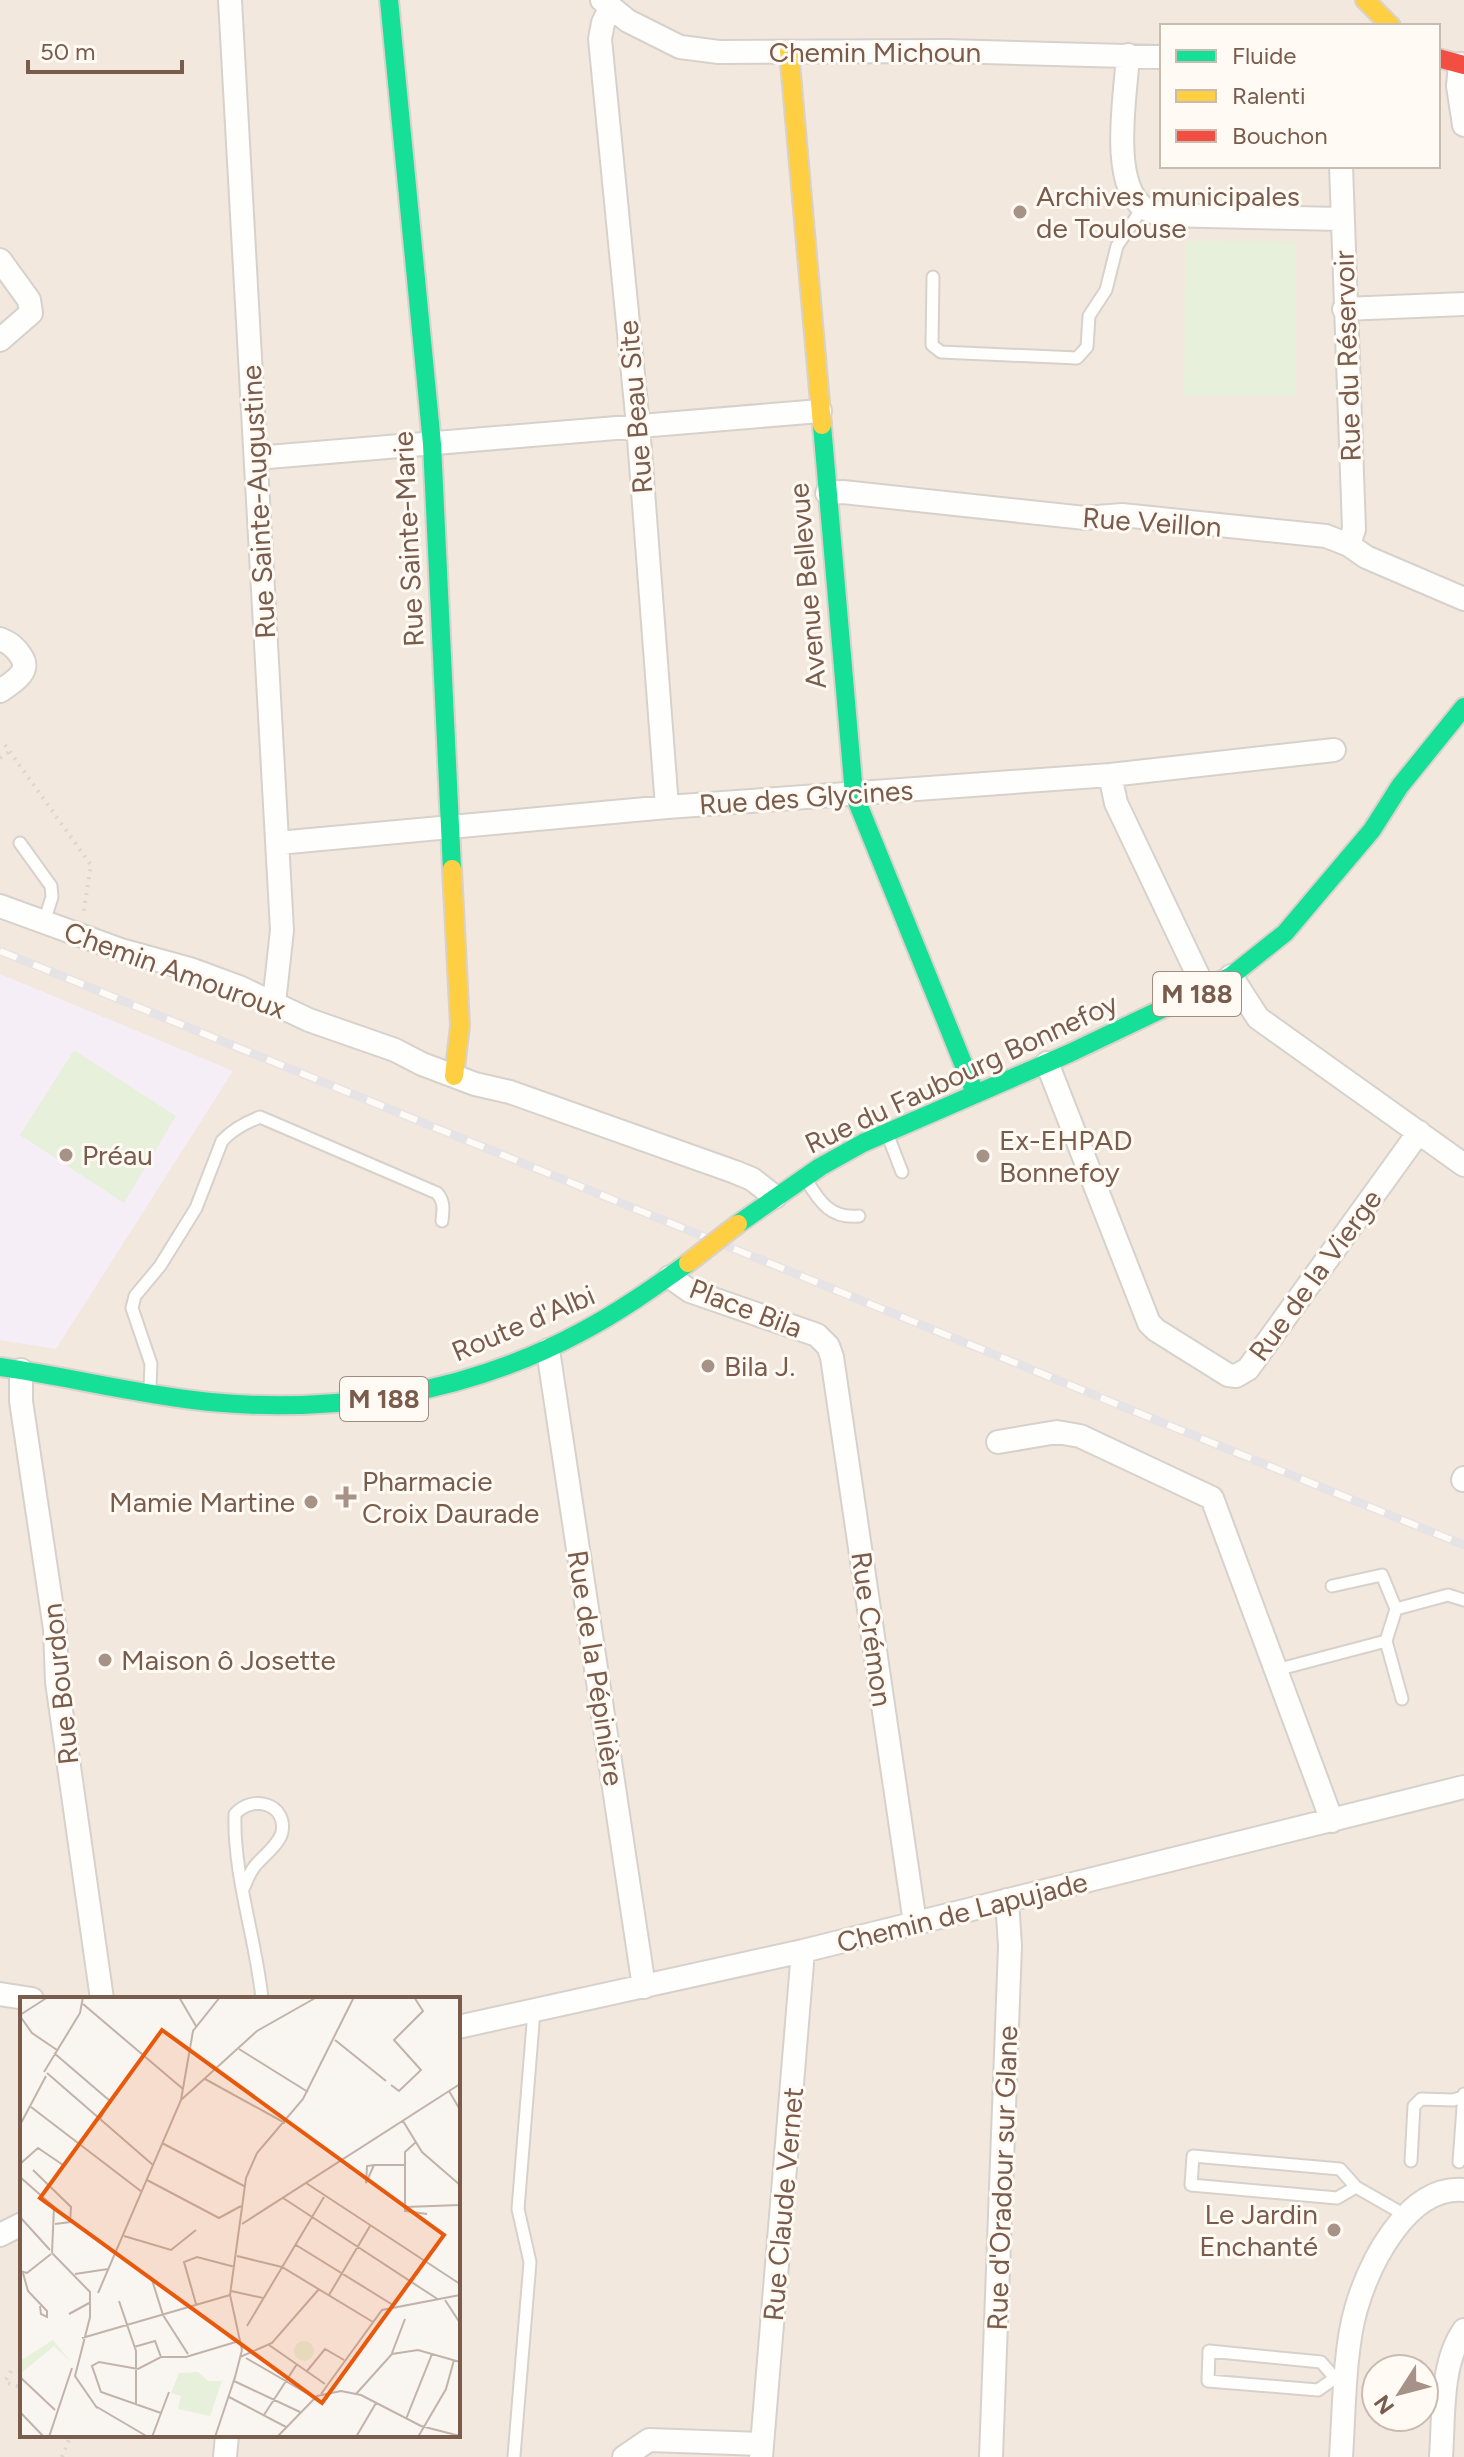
<svg xmlns="http://www.w3.org/2000/svg" width="1464" height="2457" viewBox="0 0 1464 2457" font-family="Figtree,sans-serif">
  <style>
    .residential { fill: #f2e8de; fill-rule: evenodd }
    .education { fill: #f6eef6 }
    .green { fill: #e7f0db }
    .lines { fill: none; stroke-linecap: round; stroke-linejoin: round }
    .lane-casing { stroke: #d7d1cb; stroke-width: 15 }
    .street-casing { stroke: #d7d1cb; stroke-width: 26 }
    .fast-casing { stroke: #d9d2cb; stroke-width: 22 }
    .slow-casing { stroke: #d9d2cb; stroke-width: 22 }
    .jam-casing { stroke: #d9d2cb; stroke-width: 22 }
    .path { stroke: #dcd5d0; stroke-width: 4; stroke-dasharray: 2 6; stroke-linecap: butt }
    .lane { stroke: #fefefd; stroke-width: 11 }
    .street { stroke: #fefefd; stroke-width: 22 }
    .fast { stroke: #16e098; stroke-width: 18 }
    .slow { stroke: #ffcf43; stroke-width: 18 }
    .jam { stroke: #f24e42; stroke-width: 18 }
    .rail-casing { stroke: #e6e3e7; stroke-width: 9 }
    .rail { stroke: #fffaf3; stroke-width: 6; stroke-dasharray: 18; stroke-linecap: butt }
    .slow-bridge-casing { stroke: #dad1cc; stroke-width: 22; stroke-linecap: butt }
    .slow-bridge { stroke: #ffcf43; stroke-width: 18 }
    .poi-dot { fill: #a69286; stroke: #fffaf3; stroke-width: 3 }
    .labels { text-anchor: middle; dominant-baseline: central; stroke-width: 6; stroke-linejoin: round; paint-order: stroke }
    .shield { fill: #fffaf3; stroke: #a28b7f; stroke-width: 2 }
    .shield-label { font-size: 26px; font-weight: bold; fill: #7a5c4d }
    .street-label { font-size: 28px; fill: #7a5c4d; stroke: #fffaf3 }
    .poi-label { font-size: 28px; fill: #7a5c4d; stroke: #fffaf3; text-anchor: start }
    .inset-road { fill: none; stroke: #c2b3aa; stroke-width: 2 }
    .view { fill: #e8590c; fill-opacity: 0.15; stroke: #e8590c; stroke-width: 4 }
    .inset-edge { fill: none; stroke: #7a5c4d; stroke-width: 4 }
  </style>
  <rect width="100%" height="100%" fill="#f9f5f0"/>
  <path class="residential" d="M 0,0 L 1464,0 L 1464,2457 L 0,2457 ZM 1162,26 L 1438,26 L 1438,166 L 1162,166 ZM 22,1999 L 458,1999 L 458,2435 L 22,2435 ZM 1376,2369 L 1424,2369 L 1424,2417 L 1376,2417 Z"/>
  <path class="education" d="M 0,974 L 233,1071 L 56,1349 L 0,1340 Z"/>
  <path class="green" d="M 1185,241 L 1295,242 L 1295,396 L 1184,396 Z
    M 74,1050 L 176,1116 L 124,1203 L 20,1135 Z"/>
  <g class="lines">
    <defs>
      <path id="lane" d="M 933,277 L 932,345 L 941,352 L 1077,358 L 1087,347 L 1089,316 L 1106,290 L 1117,246 L 1143,207
        M 20,843 L 51,886 L 52,897 L 44,922
        M 888,1136 L 902,1172
        M 807,1181 C 820,1203 832,1219 859,1216
        M 150,1387 L 151,1364 L 132,1308 L 135,1296 L 160,1266 L 196,1208 L 222,1141 C 231,1131 247,1122 260,1117 L 437,1193 C 445,1202 443,1210 442,1221
        M 1332,1586 L 1382,1575 L 1396,1609
        M 1386,1641 L 1402,1699
        M 1276,1670 L 1386,1641 L 1396,1609 L 1448,1595 L 1464,1600
        M 243,1889 C 247,1881 249,1873 255,1866 C 263,1856 279,1845 282,1832 C 287,1804 253,1794 235,1814 C 233,1875 256,1938 262,1999
        M 1411,2161 L 1414,2106 L 1421,2099 L 1453,2100 L 1463,2097
        M 1459,2162 L 1464,2094
        M 1356,2187 L 1337,2198 L 1191,2185 L 1193,2156 L 1340,2169 L 1356,2187 L 1405,2215
        M 1335,2378 L 1321,2362 L 1209,2351 L 1208,2381 L 1318,2390 L 1335,2378 L 1346,2379
        M 514,2456 L 530,2262 L 518,2209 L 534,2011"/>
      <path id="street" d="M 230,0 L 282,930 L 274,1003
        M 602,0 L 628,21 L 680,47 L 719,52 L 947,51 L 1162,57
        M 610,8 L 603,23 L 600,39 L 638,425 L 667,807
        M 1128,55 C 1126,93 1109,183 1144,208 C 1149,211 1156,213 1161,215 L 1341,219
        M 1460,64 L 1458,86 L 1464,125
        M 1341,166 L 1354,529 L 1349,545
        M 0,260 L 29,300 L 31,313 L 0,340
        M 1344,309 L 1464,304
        M 256,458 L 820,411
        M 827,493 L 843,492 L 1085,518 L 1122,515 L 1326,536 L 1349,545 L 1366,557 L 1464,599
        M 0,639 C 10,643 15,647 21,656 C 32,672 12,683 0,691
        M 1110,775 L 1116,803 L 1205,990
        M 278,843 L 667,807 L 1110,775 L 1334,750
        M 0,906 L 121,950 L 190,969 L 239,987 L 309,1020 L 395,1050 L 422,1064 L 475,1084 L 510,1092 L 735,1172 L 752,1179 L 775,1197
        M 1231,976 L 1258,1018 L 1464,1165
        M 1047,1063 L 1149,1323 L 1156,1330 L 1228,1375 L 1236,1376 L 1248,1369 L 1419,1132
        M 670,1277 L 690,1291 L 817,1335 L 828,1346 L 832,1357 L 915,1923
        M 548,1350 L 644,1987
        M 21,1370 L 21,1401 L 55,1629 L 57,1682 L 102,1999
        M 998,1442 L 1057,1432 L 1080,1436 L 1212,1498 L 1332,1821
        M 1463,1480 L 1464,1478
        M 0,1994 L 32,1999
        M 458,2027 L 803,1951 L 1464,1787
        M 0,2235 L 22,2224
        M 225,2457 L 227,2435
        M 624,2457 L 649,2440 L 762,2444
        M 761,2457 L 803,1951
        M 991,2457 L 1010,1946 L 1007,1900
        M 1341,2457 C 1344,2414 1344,2350 1356,2309 C 1369,2264 1407,2185 1464,2190
        M 1441,2457 C 1444,2417 1440,2364 1464,2330"/>
      <path id="fast" d="M 389,0 L 432,444 L 452,869
        M 822,425 L 854,794 L 975,1093
        M 738,1224 L 820,1167 L 863,1143 L 1070,1053 L 1231,976 L 1285,933 L 1372,830 L 1400,786 L 1464,707
        M 0,1367 C 70,1377 139,1395 210,1402 C 337,1414 468,1393 581,1332 C 619,1312 653,1288 688,1263"/>
      <path id="slow" d="M 1365,0 L 1391,26
        M 789,51 L 822,425
        M 452,869 L 460,1026 L 454,1076"/>
      <path id="jam" d="M 1438,58 L 1464,65"/>
    </defs>
    <use href="#lane" class="lane-casing"/>
    <use href="#street" class="street-casing"/>
    <use href="#fast" class="fast-casing"/>
    <use href="#slow" class="slow-casing"/>
    <use href="#jam" class="jam-casing"/>
    <path class="path" d="M 5,745 L 91,865 L 83,915
      M 0,758 L 10,751
      M 11,2371 L 5,2382 L 22,2388
      M 62,2457 L 71,2435"/>
    <use href="#lane" class="lane"/>
    <use href="#street" class="street"/>
    <use href="#fast" class="fast"/>
    <use href="#slow" class="slow"/>
    <use href="#jam" class="jam"/>
    <defs>
      <path id="rail" d="M 0,951 L 1464,1545"/>
    </defs>
    <use href="#rail" class="rail-casing"/>
    <use href="#rail" class="rail"/>
    <defs>
      <path id="slow-bridge" d="M 688,1263 L 738,1224"/>
    </defs>
    <use href="#slow-bridge" class="slow-bridge-casing"/>
    <use href="#slow-bridge" class="slow-bridge"/>
  </g>
  <g class="poi-dot">
    <circle cx="1020" cy="212" r="8"/>
    <circle cx="66" cy="1155" r="8"/>
    <circle cx="983" cy="1156" r="8"/>
    <circle cx="708" cy="1366" r="8"/>
    <path d="M342 1485h8v8h8v8h-8v8h-8v-8h-8v-8h8z"/>
    <circle cx="311" cy="1502" r="8"/>
    <circle cx="105" cy="1660" r="8"/>
    <circle cx="1334" cy="2230" r="8"/>
  </g>
  <g class="labels">
    <g class="shield">
      <rect x="1153" y="972" width="88" height="44" rx="6"/>
      <rect x="340" y="1377" width="88" height="44" rx="6"/>
    </g>
    <g class="shield-label">
      <text x="1197" y="994">M 188</text>
      <text x="384" y="1399">M 188</text>
    </g>
    <g class="street-label">
      <text x="875" y="52">Chemin Michoun</text>
      <text transform="translate(1347 356) rotate(-92)">Rue du Réservoir</text>
      <text transform="translate(635 407) rotate(-95)">Rue Beau Site</text>
      <text transform="translate(258 502) rotate(-93)">Rue Sainte-Augustine</text>
      <text transform="translate(1152 522) rotate(4)">Rue Veillon</text>
      <text transform="translate(408 539) rotate(-93)">Rue Sainte-Marie</text>
      <text transform="translate(807 586) rotate(-95)">Avenue Bellevue</text>
      <text transform="translate(806 797) rotate(-4)">Rue des Glycines</text>
      <text transform="translate(175 970) rotate(20)">Chemin Amouroux</text>
      <text transform="translate(961 1073) rotate(-25)">Rue du Faubourg Bonnefoy</text>
      <text transform="translate(1315 1275) rotate(-54)">Rue de la Vierge</text>
      <text transform="translate(746 1308) rotate(21)">Place Bila</text>
      <text transform="translate(523 1323) rotate(-23)">Route d'Albi</text>
      <text transform="translate(872 1629) rotate(82)">Rue Crémon</text>
      <text transform="translate(596 1668) rotate(81)">Rue de la Pépinière</text>
      <text transform="translate(60 1684) rotate(-96)">Rue Bourdon</text>
      <text transform="translate(962 1912) rotate(-14)">Chemin de Lapujade</text>
      <text transform="translate(1002 2178) rotate(-88)">Rue d'Oradour sur Glane</text>
      <text transform="translate(783 2204) rotate(-85)">Rue Claude Vernet</text>
    </g>
    <g class="poi-label">
      <text x="1036" y="196">Archives municipales<tspan x="1036" dy="32">de Toulouse</tspan></text>
      <text x="999" y="1140">Ex-EHPAD<tspan x="999" dy="32">Bonnefoy</tspan></text>
      <text x="82" y="1155">Préau</text>
      <text x="724" y="1366">Bila J.</text>
      <text x="362" y="1481">Pharmacie<tspan x="362" dy="32">Croix Daurade</tspan></text>
      <text x="295" y="1502" text-anchor="end">Mamie Martine</text>
      <text x="121" y="1660">Maison ô Josette</text>
      <text x="1318" y="2214" text-anchor="end">Le Jardin<tspan x="1318" dy="32">Enchanté</tspan></text>
    </g>
  </g>
  <g transform="translate(20 1997)">
    <rect width="440" height="440" fill="#f9f5f0"/>
    <path d="M 33,343 L 50,364 L 34,349 L 0,377 L 0,364 ZM274 354a10 10 0 1 1 20 0a10 10 0 1 1-20 0ZM 178,375 L 188,384 L 202,384 L 190,419 L 158,412 L 161,399 L 151,396 L 159,376 Z" fill="#e7f0db"/>
    <path class="inset-road" d="M 159,0 L 176,29M 63,7 L 163,92M 0,18 L 28,0M 0,19 L 12,36 L 37,53M 315,43 L 366,84M 219,52 L 288,95M 34,56 L 90,104 L 80,122M 24,75 L 60,16 L 63,0M 27,76 L 133,168M 185,82 L 265,126M 371,88 L 379,94 L 401,73 L 374,43 L 403,14 L 394,0M 429,94 L 439,111 L 440,143M 161,103 L 237,34 L 297,0M 11,110 L 122,195M 383,124 L 402,155 L 440,188M 0,128 L 26,79M 396,145 L 385,155 L 385,214 L 407,217M 142,146 L 224,189M 0,167 L 18,151 L 43,168M 354,168 L 346,186 L 347,169 L 354,168 L 385,168M 13,173 L 51,210 L 50,225 L 35,227M 0,180 L 34,210 L 32,256M 127,183 L 199,221 L 221,209M 286,186 L 440,287M 263,201 L 419,303M 385,210 L 440,208M 0,220 L 30,253M 222,227 L 440,87M 104,239 L 151,253 L 176,233M 276,248 L 373,308M 32,256 L 70,295 L 70,320 L 55,379 L 77,411M 217,259 L 262,270 L 353,325M 0,274 L 7,276 L 31,257M 3,276 L 8,294 L 27,314 L 27,320 L 21,317 L 20,309M 55,277 L 88,272M 132,283 L 143,318 L 168,357M 211,294 L 243,301M 78,296 L 161,103 L 173,34 L 200,0M 309,298 L 350,229M 425,303 L 440,326M 99,304 L 116,354 L 116,407M 176,307 L 164,265 L 177,260 L 215,270M 49,317 L 71,305M 227,329 L 304,200M 62,341 L 210,298M 249,348 L 305,387M 114,350 L 135,344 L 141,360M 372,356 L 385,322M 220,360 L 252,346 L 299,292M 226,361 L 295,401M 287,374 L 305,352 L 324,363M 0,380 L 35,413M 214,384 L 280,415M 214,384 L 222,353 L 210,298 L 226,181 L 237,156 L 283,102 L 334,0M 301,397 L 362,313 L 440,298M 336,397 L 372,357 L 398,353 L 440,365M 209,400 L 266,430M 77,410 L 128,440M 0,415 L 24,440M 141,416 L 81,395 L 72,369 L 79,365 L 118,372 L 141,360 L 166,360 L 219,344M 244,418 L 277,367M 386,422 L 412,357M 29,440 L 52,371M 132,440 L 149,395M 195,440 L 215,380M 257,440 L 297,399 L 321,394 L 341,398 L 401,429 L 440,439M 336,440 L 356,406M 398,440 L 426,392 L 434,363"/>
    <path class="view" d="M 142,33 L 424,238 L 302,406 L 20,201 Z"/>
    <rect width="440" height="440" class="inset-edge"/>
  </g>
  <rect x="1160" y="24" width="280" height="144" fill="#fffaf3" stroke="#cabbb1" stroke-width="2"/>
  <rect x="1176" y="50" width="40" height="12" fill="#16e098" stroke="#cabbb1" stroke-width="2"/>
  <text x="1232" y="64" font-size="24" fill="#7a5c4d">Fluide</text>
  <rect x="1176" y="90" width="40" height="12" fill="#ffcf43" stroke="#cabbb1" stroke-width="2"/>
  <text x="1232" y="104" font-size="24" fill="#7a5c4d">Ralenti</text>
  <rect x="1176" y="130" width="40" height="12" fill="#f24e42" stroke="#cabbb1" stroke-width="2"/>
  <text x="1232" y="144" font-size="24" fill="#7a5c4d">Bouchon</text>
  <g transform="translate(1400 2393) rotate(234)"><circle r="38" fill="#fffaf3" stroke="#cabbb1" stroke-width="2"/>
  <path d="M0-6L14 30L0 20L-14 30Z" fill="#a69286"/>
  <text y="-12" font-size="22" font-weight="bold" text-anchor="middle" fill="#7a5c4d">N</text>
  </g>
  <path d="M28 60v12h154v-12" fill="none" stroke="#7a5c4d" stroke-width="4"/>
  <text x="40" y="60" font-size="24" fill="#7a5c4d" stroke="#fffaf3" stroke-width="6" paint-order="stroke">50 m</text>
</svg>
